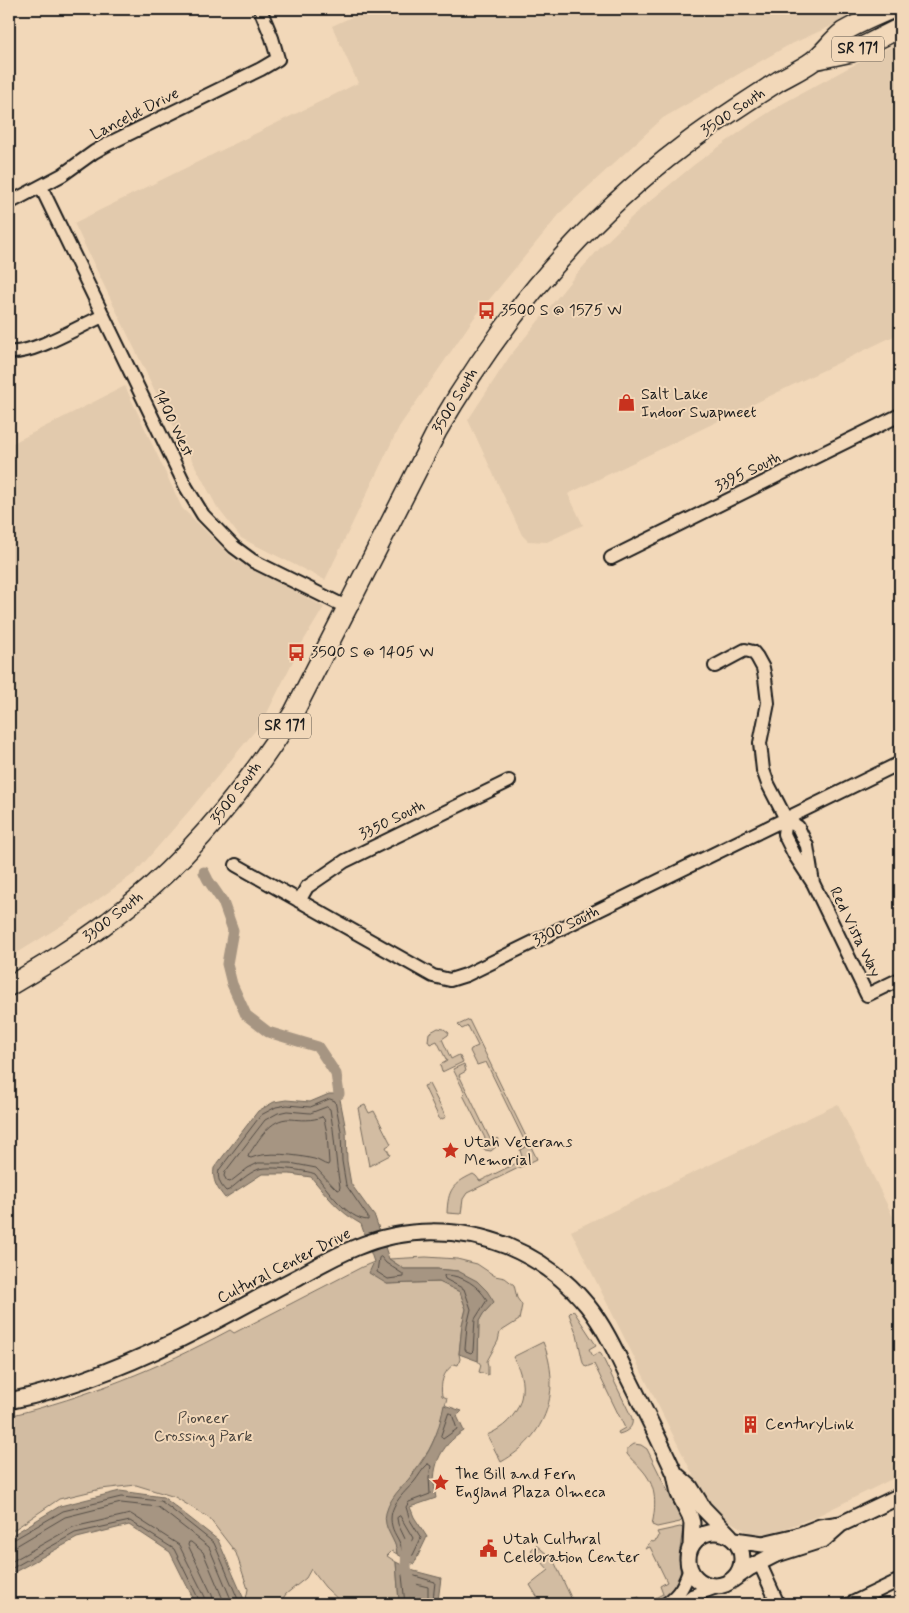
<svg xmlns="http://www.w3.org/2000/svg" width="909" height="1613" viewBox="0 0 909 1613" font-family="Mynerve,sans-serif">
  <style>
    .built { fill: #e2caad }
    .green { fill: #d2bca2; stroke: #776c5f }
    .water { fill: #a69582; stroke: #6f6559 }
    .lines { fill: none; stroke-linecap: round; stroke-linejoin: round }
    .shore { stroke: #534c45; stroke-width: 1 }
    .canal { stroke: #a69582; stroke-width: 11 }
    .minor-casing { stroke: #1c1c1c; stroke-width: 16 }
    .tertiary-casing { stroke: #1c1c1c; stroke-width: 19 }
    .primary-casing { stroke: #1c1c1c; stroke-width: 22 }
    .minor { stroke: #f2d8b9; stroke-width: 12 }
    .tertiary { stroke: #f2d8b9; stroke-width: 15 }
    .primary { stroke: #f2d8b9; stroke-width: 19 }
    .labels { text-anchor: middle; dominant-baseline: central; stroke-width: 4; stroke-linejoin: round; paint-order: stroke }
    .shield { fill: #f2d8b9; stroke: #5c544b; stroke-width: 1 }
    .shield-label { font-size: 15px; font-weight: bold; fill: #1c1c1c }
    .street-label { font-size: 16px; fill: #1c1c1c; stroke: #f2d8b9 }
    .poi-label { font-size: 16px; fill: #1c1c1c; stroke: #f2d8b9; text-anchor: start }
    .park-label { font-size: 16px; fill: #4a443e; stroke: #f2d8b9 }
  </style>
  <rect width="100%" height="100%" fill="#f2d8b9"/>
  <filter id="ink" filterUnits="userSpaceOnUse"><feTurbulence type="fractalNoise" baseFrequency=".02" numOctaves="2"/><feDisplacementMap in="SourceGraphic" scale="10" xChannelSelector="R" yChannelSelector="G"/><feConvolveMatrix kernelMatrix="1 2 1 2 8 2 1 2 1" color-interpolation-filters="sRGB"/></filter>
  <g filter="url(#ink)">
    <path class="built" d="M 369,9 L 869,9 L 787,46 L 663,118 L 563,210 L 474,318 L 399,427 L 325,580 L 241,538 L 217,507 L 154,389 L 74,223 L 358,83 L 332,26 Z
      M 900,42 L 900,333 L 568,494 L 583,525 L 547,542 L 528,541 L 522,535 L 468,420 L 510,356 L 574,277 L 600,248 L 638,211 L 695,164 L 754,122 L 782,104 L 848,68 Z
      M 125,386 L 182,508 L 235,560 L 324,607 L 301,645 L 263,721 L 189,811 L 135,873 L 64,924 L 9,958 L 9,445 Z
      M 838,1104 L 900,1231 L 900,1475 L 813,1518 L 770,1534 L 757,1535 L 751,1534 L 726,1519 L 702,1493 L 571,1231 Z"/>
    <path class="green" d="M 469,1020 L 537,1159 L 467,1193 L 463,1199 L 461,1214 L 447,1213 C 448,1190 452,1184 473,1174 L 476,1176 L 480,1181 L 523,1160 L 520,1150 L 527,1146 L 486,1062 L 477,1065 L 470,1051 L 471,1049 L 478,1046 L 468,1026 L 462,1029 L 458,1025 Z
      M 438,1028 L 444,1029 L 449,1033 L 448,1035 L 442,1039 L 451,1059 L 459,1055 L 463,1062 L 442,1072 L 440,1065 L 447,1061 L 437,1041 L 430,1044 L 428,1041 L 429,1033 Z
      M 464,1064 L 466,1071 L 459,1075 L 491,1141 L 498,1138 L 499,1139 L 497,1146 L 491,1151 L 485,1150 L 480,1148 L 481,1146 L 487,1142 L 463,1095 L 465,1093 L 453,1069 Z
      M 429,1084 L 446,1117 L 440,1120 L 424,1086 Z
      M 365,1105 L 369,1113 L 374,1111 L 391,1144 L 386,1147 L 390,1155 L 369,1166 L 358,1108 Z
      M 426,1257 L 457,1259 L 477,1264 L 495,1276 L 505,1278 L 514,1285 L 517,1298 L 522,1305 L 519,1320 L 500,1332 L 498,1341 L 487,1361 L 488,1367 L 488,1375 L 479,1372 L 481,1365 L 478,1361 L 479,1321 L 483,1314 L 494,1302 L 458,1271 L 437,1269 L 404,1269 L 389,1259 Z
      M 374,1262 L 387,1284 L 440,1282 L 460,1292 L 466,1309 L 462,1325 L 459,1354 L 460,1359 L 458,1365 L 454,1364 C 443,1372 440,1383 442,1396 L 447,1398 L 438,1431 L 429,1450 L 409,1479 L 387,1527 L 397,1548 L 397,1554 L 392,1551 L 387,1556 L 396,1562 L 399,1602 L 401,1604 L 343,1604 L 325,1587 L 311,1569 L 306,1578 L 286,1594 L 279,1604 L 245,1604 L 248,1589 L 236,1553 L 209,1518 L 175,1497 L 136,1485 L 101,1489 L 59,1499 L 9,1533 L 9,1416 C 87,1397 159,1368 230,1330 L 234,1333 L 362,1267 Z
      M 573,1310 L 596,1345 L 589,1349 L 593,1356 L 600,1352 L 632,1418 C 634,1427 627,1432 619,1434 L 618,1432 L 625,1428 L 594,1364 L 586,1367 L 583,1363 L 577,1335 L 569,1314 Z
      M 543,1342 C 562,1390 547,1437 501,1462 L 487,1435 C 521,1421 532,1388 513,1357 Z
      M 634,1444 L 641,1445 L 647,1449 L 682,1520 L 680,1522 L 657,1527 L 652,1525 C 656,1506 657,1488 644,1472 C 639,1465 632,1461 627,1454 L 627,1449 Z
      M 680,1527 L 683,1528 L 679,1556 L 681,1579 C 663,1602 666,1604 635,1604 L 633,1599 L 639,1597 L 643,1604 L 663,1594 L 660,1586 L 667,1582 L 650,1547 L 645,1549 L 651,1541 L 653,1542 L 657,1540 L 659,1536 L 657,1532 Z
      M 536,1545 L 553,1559 L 574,1604 L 526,1604 L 538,1598 L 530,1585 L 549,1570 L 531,1550 Z"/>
    <path class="water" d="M 329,1094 L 339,1094 L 346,1130 L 347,1161 L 351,1184 L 375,1217 L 389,1259 L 404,1269 L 437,1269 L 458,1271 L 477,1281 L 487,1291 L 494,1302 L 483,1314 L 479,1321 L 478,1361 L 459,1354 L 462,1325 L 466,1309 L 460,1292 L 439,1282 L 387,1284 L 369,1273 L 374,1262 L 361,1224 C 339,1212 327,1196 311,1177 L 290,1174 L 262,1174 L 225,1198 C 217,1188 212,1181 214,1168 L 258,1111 L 274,1102 L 286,1100 L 310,1102 Z
      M 444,1405 L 462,1411 L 457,1416 L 464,1431 C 439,1446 430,1469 436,1498 L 410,1507 L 414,1517 L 427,1537 L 414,1564 L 397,1554 C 397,1540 382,1529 386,1513 C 391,1493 409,1482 419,1466 C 434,1445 439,1429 444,1405 Z
      M 120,1491 L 163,1497 L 218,1540 L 246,1604 L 196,1604 L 170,1552 L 129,1525 L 77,1538 L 9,1575 L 9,1537 L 60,1506 Z
      M 396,1562 L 414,1571 L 441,1578 L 438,1601 L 455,1601 L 455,1604 L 401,1604 L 399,1602 Z"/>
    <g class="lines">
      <path class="shore" d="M 330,1099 L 335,1101 L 341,1131 L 342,1161 L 346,1185 L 368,1217 L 368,1220 C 347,1219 327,1189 315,1174 C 307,1170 268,1166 259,1169 C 248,1173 238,1183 229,1190 L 226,1191 C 220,1185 217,1178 219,1170 L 261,1115 L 276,1107 L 287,1105 L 310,1107 Z
        M 327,1107 L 330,1109 C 335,1135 335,1161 340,1187 L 339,1190 L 336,1189 L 316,1168 L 290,1163 L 258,1163 L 248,1168 L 230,1182 L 227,1181 L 224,1176 L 225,1172 L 265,1120 L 278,1113 L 287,1111 L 310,1113 Z
        M 322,1117 L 324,1119 L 327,1133 L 329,1163 L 328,1165 C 323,1164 319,1160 314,1159 C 297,1155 266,1151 251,1158 L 248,1157 L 249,1154 C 259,1140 270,1118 290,1119 C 302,1120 311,1121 322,1117 Z
        M 381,1257 L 386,1263 L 403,1274 L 403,1277 L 388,1279 L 377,1272 L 379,1258 Z
        M 447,1275 C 463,1276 478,1285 487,1300 L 475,1319 L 473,1351 L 471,1353 L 466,1351 L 465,1349 L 467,1326 L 471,1309 L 464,1289 L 445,1279 L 444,1276 Z
        M 449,1413 L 452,1414 L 457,1429 L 443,1439 L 441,1436 Z
        M 428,1464 L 431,1466 L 429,1477 L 430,1494 L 409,1502 L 406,1507 L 410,1520 L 421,1538 L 413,1555 L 410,1556 L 402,1551 C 401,1541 394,1535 392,1526 C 387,1507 403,1494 414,1482 C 419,1476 422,1469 428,1464 Z
        M 400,1516 L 413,1538 L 410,1544 L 407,1543 L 398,1524 L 397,1518 Z
        M 9,1541 L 13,1540 L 63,1511 L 121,1497 L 161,1501 L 214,1543 L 240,1604
        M 9,1547 L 16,1546 L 65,1517 L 121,1503 L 158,1507 L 209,1547 L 233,1604
        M 9,1563 L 73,1527 L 126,1515 L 131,1514 L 179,1545 L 205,1597 L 206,1604
        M 9,1570 L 75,1533 L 130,1521 L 174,1549 L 199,1600 L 200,1604
        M 214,1604 L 212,1595 L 188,1545 L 189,1542 L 191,1542 L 203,1552 L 225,1604
        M 405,1604 L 402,1575 L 405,1573 L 435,1582 L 433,1600 L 435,1604
        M 411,1604 L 409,1585 L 412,1583 L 428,1587 L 428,1604"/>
      <path class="canal" d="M 204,872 L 208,880 L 223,902 L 233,930 L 227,964 L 232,984 L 246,1015 L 268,1032 L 318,1047 L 336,1074 L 339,1094
        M 407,1544 L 406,1568 L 416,1599 L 419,1604"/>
      <defs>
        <path id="minor" d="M 41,187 L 186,487 L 203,515 L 234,547 L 253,561 L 348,608
          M 9,203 L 62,175 L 94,152 L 110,143 L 261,69 L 278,59 L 272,38 L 260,9
          M 9,352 C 32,355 80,326 103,316
          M 611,558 L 900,415
          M 715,666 L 745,650 L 753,652 L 757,657 L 763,668 L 765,678 L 768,703 L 760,743 L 763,770 L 768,784 L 786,819 L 798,827 L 807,846 L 813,883
          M 786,819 L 784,834 L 794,854 L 813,883 L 867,995 L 900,979
          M 236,865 L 433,976 L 450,980 L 466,975 L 900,763
          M 299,901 L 307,887 L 345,861 L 509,781
          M 759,1562 L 778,1604
          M 666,1604 C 680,1594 685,1584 690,1568
          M 681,1604 L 692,1596 L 719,1586
          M 850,1604 L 900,1580"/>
        <path id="tertiary" d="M 9,1401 C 78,1387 144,1358 206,1326 C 237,1310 267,1293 298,1277 C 317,1266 337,1255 357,1247 C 405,1227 459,1227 507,1246 C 538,1259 566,1279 587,1305 C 604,1326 616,1352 628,1377 C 644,1409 660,1441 675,1474 L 679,1494 L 690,1516 L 692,1523 L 691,1546
          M 675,1474 L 690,1487 L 703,1508 L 730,1536
          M688 1559a27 27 0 1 1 54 0a27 27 0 1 1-54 0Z
          M 735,1540 L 763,1544 L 797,1536 L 820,1527 L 841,1524
          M 732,1580 L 749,1568 L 774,1555 L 824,1539 L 841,1524 L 900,1496"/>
        <path id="primary" d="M 814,60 L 852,52 L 900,28
          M 9,986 C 43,966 77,946 108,922 C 184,866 244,792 294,712 L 437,431 C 500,322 582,222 683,146 C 713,123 745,103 777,82 C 789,75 802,69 813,61 C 824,53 832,40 843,32 C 858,23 875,16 891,9"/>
      </defs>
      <use href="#minor" class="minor-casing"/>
      <use href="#tertiary" class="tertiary-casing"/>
      <use href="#primary" class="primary-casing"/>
      <use href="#minor" class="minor"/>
      <use href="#tertiary" class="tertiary"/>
      <use href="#primary" class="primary"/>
    </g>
  </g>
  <defs>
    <symbol id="bus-bare" viewBox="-9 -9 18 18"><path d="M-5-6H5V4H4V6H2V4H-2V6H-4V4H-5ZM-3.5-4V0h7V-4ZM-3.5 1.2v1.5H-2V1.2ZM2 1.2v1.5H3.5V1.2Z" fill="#c8321e" stroke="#f2d8b9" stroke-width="2.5" paint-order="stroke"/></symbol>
    <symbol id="shop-bare" viewBox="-9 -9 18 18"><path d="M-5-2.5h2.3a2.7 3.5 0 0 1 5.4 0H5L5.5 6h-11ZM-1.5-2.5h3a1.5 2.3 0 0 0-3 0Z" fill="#c8321e" stroke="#f2d8b9" stroke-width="2.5" paint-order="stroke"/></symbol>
    <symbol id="sight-bare" viewBox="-9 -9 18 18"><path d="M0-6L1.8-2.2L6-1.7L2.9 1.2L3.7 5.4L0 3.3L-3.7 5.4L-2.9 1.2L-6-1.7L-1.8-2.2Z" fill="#c8321e" stroke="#f2d8b9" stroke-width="2.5" paint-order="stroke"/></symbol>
    <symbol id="building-bare" viewBox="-9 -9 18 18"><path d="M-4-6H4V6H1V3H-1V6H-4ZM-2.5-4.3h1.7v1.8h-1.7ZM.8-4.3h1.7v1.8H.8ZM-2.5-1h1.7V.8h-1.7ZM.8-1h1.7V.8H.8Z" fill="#c8321e" stroke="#f2d8b9" stroke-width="2.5" paint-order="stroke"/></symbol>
    <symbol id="civic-bare" viewBox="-9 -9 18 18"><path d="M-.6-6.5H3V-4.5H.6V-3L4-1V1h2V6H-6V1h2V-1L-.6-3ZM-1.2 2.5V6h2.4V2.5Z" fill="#c8321e" stroke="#f2d8b9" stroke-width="2.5" paint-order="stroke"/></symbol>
  </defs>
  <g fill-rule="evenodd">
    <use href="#bus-bare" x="474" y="298" width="25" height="25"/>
    <use href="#shop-bare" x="614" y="390" width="25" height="25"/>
    <use href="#bus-bare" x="284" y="640" width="25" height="25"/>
    <use href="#sight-bare" x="438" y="1138" width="25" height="25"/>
    <use href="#building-bare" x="738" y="1412" width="25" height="25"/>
    <use href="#sight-bare" x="428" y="1470" width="25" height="25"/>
    <use href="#civic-bare" x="476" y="1536" width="25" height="25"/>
  </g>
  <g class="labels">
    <g class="shield">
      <rect x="832" y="36.5" width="52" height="25" rx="4"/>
      <rect x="259" y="713.5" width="52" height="25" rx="4"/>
    </g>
    <g class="shield-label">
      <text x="858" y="49">SR 171</text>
      <text x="285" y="726">SR 171</text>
    </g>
    <g class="street-label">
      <text transform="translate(733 112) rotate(-34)">3500 South</text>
      <text transform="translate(135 114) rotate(-27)">Lancelot Drive</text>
      <text transform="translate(455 401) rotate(-59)">3500 South</text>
      <text transform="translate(173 423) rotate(64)">1400 West</text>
      <text transform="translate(748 472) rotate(-26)">3395 South</text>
      <text transform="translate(236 793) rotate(-53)">3500 South</text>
      <text transform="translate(392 820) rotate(-26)">3350 South</text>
      <text transform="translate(113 917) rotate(-38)">3300 South</text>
      <text transform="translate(566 926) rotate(-26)">3300 South</text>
      <text transform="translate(855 932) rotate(64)">Red Vista Way</text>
      <text transform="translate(284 1266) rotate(-27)">Cultural Center Drive</text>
    </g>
    <g class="poi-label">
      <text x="501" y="310">3500 S @ 1575 W</text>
      <text x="641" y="394">Salt Lake<tspan x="641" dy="18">Indoor Swapmeet</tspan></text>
      <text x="311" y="652">3500 S @ 1405 W</text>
      <text x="464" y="1142">Utah Veterans<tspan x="464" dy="18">Memorial</tspan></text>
      <text x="765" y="1424">CenturyLink</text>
      <text x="455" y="1474">The Bill and Fern<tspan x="455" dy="18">England Plaza Olmeca</tspan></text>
      <text x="503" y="1539">Utah Cultural<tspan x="503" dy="18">Celebration Center</tspan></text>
    </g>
    <g class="park-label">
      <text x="203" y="1418">Pioneer<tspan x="203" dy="18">Crossing Park</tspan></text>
    </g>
  </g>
  <rect width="909" height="1613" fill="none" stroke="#f2d8b9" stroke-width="30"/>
  <rect x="15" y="15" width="879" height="1583" fill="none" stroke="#1c1c1c" stroke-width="2" filter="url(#ink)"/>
</svg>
